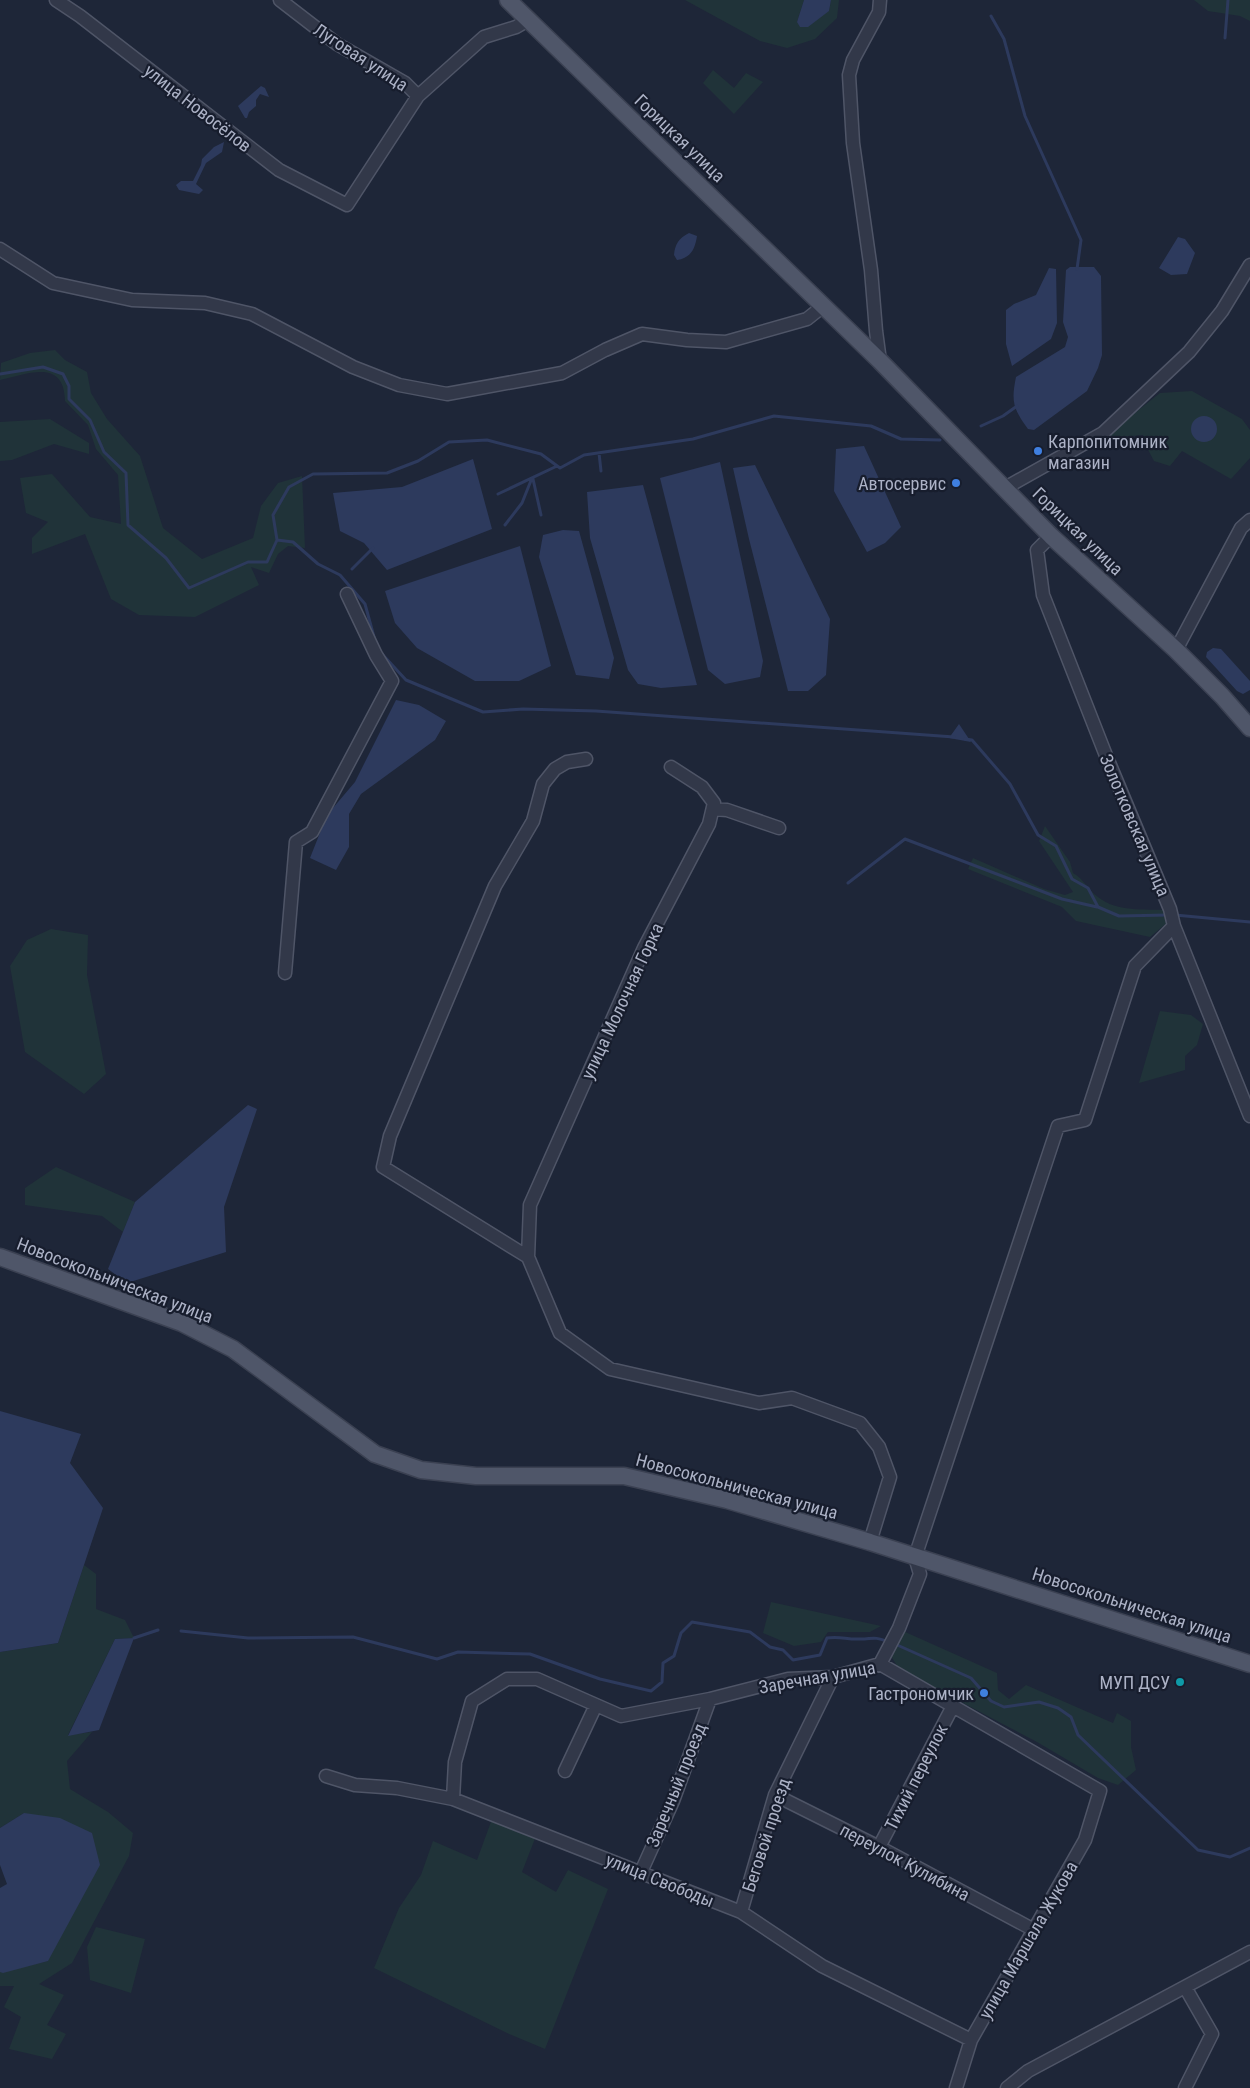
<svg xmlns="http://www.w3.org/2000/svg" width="1250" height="2088" viewBox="0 0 1250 2088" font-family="'Roboto Condensed',sans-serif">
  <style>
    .green { fill: #203339 }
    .water { fill: #2d3a5d }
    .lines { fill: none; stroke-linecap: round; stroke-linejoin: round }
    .stream { stroke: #2d3a5d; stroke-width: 3 }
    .minor-casing { stroke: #4f5567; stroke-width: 15 }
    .major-casing { stroke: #3b4152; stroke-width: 19 }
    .minor { stroke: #323849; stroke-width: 12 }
    .major { stroke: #4f5669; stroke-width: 16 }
    .shop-dot { fill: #3f7fe0; stroke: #171d2d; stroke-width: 2 }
    .culture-dot { fill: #0f9aa8; stroke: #171d2d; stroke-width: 2 }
    .labels { text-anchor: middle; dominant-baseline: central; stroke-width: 4.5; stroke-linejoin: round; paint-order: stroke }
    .street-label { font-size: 18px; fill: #acb2c6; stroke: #171d2d }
    .poi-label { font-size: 18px; fill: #acb2c6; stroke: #171d2d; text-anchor: end }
  </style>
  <rect width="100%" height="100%" fill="#1e2638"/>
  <path class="green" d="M 685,0 L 804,0 L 797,22 L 829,11 L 831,0 L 839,0 L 837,18 L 815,39 L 787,48 L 760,41 Z
    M 1194,0 L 1250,0 L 1250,21 L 1240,16 L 1208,11 Z
    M 713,70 L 734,88 L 746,73 L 763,82 L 734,114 L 703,83 Z
    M 55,350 L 65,360 L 87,372 L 91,393 L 107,419 L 140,456 L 163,528 L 202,559 L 253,538 L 261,506 L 278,483 L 302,476 L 305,548 L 288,546 L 278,554 L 269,573 L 251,567 L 259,585 L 195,617 L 139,615 L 111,599 L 85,534 L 32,554 L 32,538 L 48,522 L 26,513 L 20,478 L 52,474 L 90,517 L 121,524 L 118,475 L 96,449 L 88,425 L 65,401 C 64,358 28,374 0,380 L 1,363 L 30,353 Z
    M 1192,391 L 1242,419 L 1250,430 L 1250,458 L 1231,479 L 1182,451 L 1170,466 L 1154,461 L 1144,442 L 1143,435 L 1119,437 L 1110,443 L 1107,435 L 1160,393 Z
    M 50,419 L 89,443 L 89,454 L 54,444 L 12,460 L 0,461 L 0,422 Z
    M 1045,826 L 1070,862 L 1073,873 C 1084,879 1088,890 1098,897 C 1116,912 1145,909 1166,910 L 1168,922 L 1150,937 L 1076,921 L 1062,907 L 968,869 L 973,858 L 1044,889 L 1065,895 L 1073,892 L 1039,841 Z
    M 51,929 L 88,935 L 87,975 L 106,1074 L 84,1094 L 25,1052 L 10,966 L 27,940 Z
    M 1160,1011 L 1191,1015 L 1203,1024 L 1197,1045 L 1185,1056 L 1185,1070 L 1139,1083 Z
    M 56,1167 L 135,1202 L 123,1232 L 102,1216 L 25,1205 L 25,1188 Z
    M 84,1565 L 96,1574 L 96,1609 L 125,1620 L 134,1638 L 115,1639 L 68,1735 L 92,1732 L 67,1761 L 70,1789 L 108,1812 L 133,1833 L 129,1856 L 72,1963 L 39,1984 L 64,1995 L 47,2025 L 66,2034 L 52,2059 L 9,2049 L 21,2017 L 4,2007 L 14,1986 L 0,1986 L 0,1972 L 48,1961 L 24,1813 L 0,1828 L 0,1652 L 58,1643 Z
    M 771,1602 L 881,1626 L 870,1632 L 828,1632 L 821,1642 L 794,1646 L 763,1633 Z
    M 903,1631 L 997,1673 L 998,1690 L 1009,1699 L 1026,1685 L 1113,1723 L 1117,1713 L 1131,1721 L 1131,1747 L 1136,1770 L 1118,1785 L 1098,1778 L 1037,1742 L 899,1669 L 891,1656 Z
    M 492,1819 L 536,1836 L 522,1872 L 556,1892 L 568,1870 L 608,1889 L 545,2049 L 507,2033 L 374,1968 L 399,1908 L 421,1875 L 433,1841 L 477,1860 Z
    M 96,1927 L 145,1939 L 131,1993 L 90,1980 L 87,1947 Z"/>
  <path class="water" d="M 804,0 L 831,0 L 829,11 L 808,27 L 800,27 L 797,22 Z
    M 261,86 L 265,88 L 269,97 L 260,94 L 256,100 L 256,106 L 249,112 L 247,118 L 245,118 L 238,106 Z
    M 224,142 L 222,152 L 206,163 L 196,184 L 203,190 L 199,194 L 179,190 L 176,185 L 181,181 L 193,181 L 201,165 L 202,159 L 214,147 Z
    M 689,233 L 697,236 C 695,249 691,258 677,260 L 674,255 C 675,244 679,238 689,233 Z
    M 1178,237 L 1185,239 L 1195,253 L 1187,274 L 1171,275 L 1159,268 Z
    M 1070,267 L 1094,267 L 1101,276 L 1102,355 L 1098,368 L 1087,391 L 1034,430 L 1028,429 C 1013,408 1011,402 1016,377 L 1065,347 L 1068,337 L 1063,322 L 1066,270 Z
    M 1049,268 L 1056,269 L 1057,323 L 1051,339 L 1012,366 L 1006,344 L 1006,310 L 1014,304 L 1036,295 Z
    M1191 429a13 13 0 1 1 26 0a13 13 0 1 1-26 0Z
    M 864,446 L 901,527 L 885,543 L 867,552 L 834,491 L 836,449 Z
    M 473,459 L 492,529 L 387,570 L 364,543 L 340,531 L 333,493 L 402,487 Z
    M 720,462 L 763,661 L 760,677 L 725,684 L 708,670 L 660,478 Z
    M 755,465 L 830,619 L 826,675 L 808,691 L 788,691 L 749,539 L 733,468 Z
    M 643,485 L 697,685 L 661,688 L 638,684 L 628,670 L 590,538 L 587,492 Z
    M 563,530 L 579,531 L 614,658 L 609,679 L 576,675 L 539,557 L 543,535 Z
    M 520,546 L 551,666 L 519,681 L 475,681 L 417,648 L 395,623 L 385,591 Z
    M 1213,648 L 1221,649 L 1250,681 L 1250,690 L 1243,694 L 1237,691 L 1206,657 L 1207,652 Z
    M 396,700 L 419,705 L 446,721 L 435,740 L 361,794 L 349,814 L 349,847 L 336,870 L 310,858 L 327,815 L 355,782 Z
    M 959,724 L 971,742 L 949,738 Z
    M 248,1105 L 257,1109 L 224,1207 L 226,1252 L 127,1283 L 108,1269 L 135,1202 Z
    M 0,1411 L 81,1434 L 70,1463 L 103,1508 L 58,1643 L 0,1652 Z
    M 134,1638 L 99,1730 L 68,1736 L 115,1639 Z
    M 24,1813 L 60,1818 L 92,1833 L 100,1865 L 48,1961 L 3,1973 L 0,1972 L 0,1888 L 7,1884 L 0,1865 L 0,1828 Z"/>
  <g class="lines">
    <path class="stream" d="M 991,16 L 1004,39 L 1025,116 L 1081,240 L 1077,269
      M 1225,38 L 1228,0
      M 0,374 L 43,367 L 63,374 L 69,386 L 69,399 L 90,420 L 104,452 L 126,473 L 128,525 L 166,558 L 189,588 L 248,562 L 267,562 L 277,540 L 273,515 L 289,487 L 313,474 L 387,473 L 418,461 L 449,442 L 487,440 L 541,454 L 560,468 L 584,455 L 693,439 L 774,416 L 871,426 L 901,439 L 940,440
      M 981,426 L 1003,416 L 1017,406
      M 599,453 L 601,471
      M 533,479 L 541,515
      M 498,494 L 557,466
      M 505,525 L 522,503 L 532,478
      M 277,540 L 293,542 L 318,564 L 340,575 L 365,604 L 374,637
      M 352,569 L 373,548
      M 382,654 L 406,680 L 483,712 L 523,709 L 596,711 L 954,737
      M 965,739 L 972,740 L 1010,784 L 1038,835 L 1056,846 L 1072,879 L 1088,888 L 1098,907 L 1119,916 L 1168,915
      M 848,883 L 905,839 L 1062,899 L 1097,907
      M 1175,915 L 1250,922
      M 181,1631 L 248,1638 L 353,1637 L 437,1659 L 458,1652 L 530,1654 L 600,1679 L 651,1691 L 662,1682 L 663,1663 L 674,1656 L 681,1633 L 692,1622 L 750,1632 L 770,1647 L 783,1650 L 793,1660 L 820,1655 L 827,1638 C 838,1636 846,1639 856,1639 C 873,1640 871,1635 889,1642
      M 134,1638 L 158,1630
      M 895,1644 L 971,1678 L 991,1701 L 1004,1707 L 1039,1702 L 1058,1708 L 1071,1717 L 1078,1735 L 1198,1850 L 1230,1857 L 1250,1848"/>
    <defs>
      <path id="minor" d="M 56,0 L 80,16 L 279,170 L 347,205 L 418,96 L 484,37 L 516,27 L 528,20
        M 280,0 L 337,44 L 405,83 L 418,96
        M 880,0 L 879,12 L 853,60 L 849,75 L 853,143 L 871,270 L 876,331 L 880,361
        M 0,249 L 53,283 L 132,300 L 205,303 L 252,314 L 353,367 L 399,385 L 447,394 L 562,373 L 605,350 L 642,334 L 687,340 L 726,342 L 807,319 L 822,307
        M 1005,488 L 1103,433 L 1189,352 L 1222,311 L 1250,265
        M 1051,536 L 1037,550 L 1043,595 L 1105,753 L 1170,909 L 1174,926 L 1250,1116
        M 1176,650 L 1241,528 L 1250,520
        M 586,759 L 567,762 L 555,769 L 543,784 L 533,821 L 495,886 L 390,1136 L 383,1167 L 528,1257 L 560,1333 L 610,1369 L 759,1403 L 792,1398 L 860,1423 L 879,1447 L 890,1477 L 870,1542
        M 713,809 L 727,810 L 779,828
        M 285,973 L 296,842 L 312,832 L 392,681 L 376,655 L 347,594
        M 528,1257 L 530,1205 L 644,948 L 709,824 L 714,803 L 702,787 L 671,767
        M 880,1664 L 899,1628 L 920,1574 L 915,1557 L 1058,1126 L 1085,1120 L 1135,966 L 1174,926
        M 565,1771 L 596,1705
        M 326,1776 L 355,1785 L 397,1788 L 453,1799 L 741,1912 L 822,1966 L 971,2040
        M 775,1795 L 879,1847 L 1034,1930
        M 453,1799 L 455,1762 L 472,1701 L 507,1679 L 537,1679 L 621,1716 L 710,1699 L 788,1679 L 833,1677 L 880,1664 L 1100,1791 L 1085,1840 L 971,2040 L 956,2088
        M 879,1847 L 953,1706
        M 641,1872 L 673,1801 L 710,1699
        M 741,1912 L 775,1795 L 833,1677
        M 1185,1987 L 1212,2034 L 1185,2088
        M 1007,2088 L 1028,2071 L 1250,1952"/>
      <path id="major" d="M 508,0 L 880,361 L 1051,536 L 1176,650 L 1222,696 L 1250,728
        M 0,1257 L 182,1323 L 233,1349 L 375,1454 L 421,1470 L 476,1476 L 624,1476 L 727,1500 L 870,1542 L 1250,1664"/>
    </defs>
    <use href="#minor" class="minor-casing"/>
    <use href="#major" class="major-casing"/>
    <use href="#minor" class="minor"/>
    <use href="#major" class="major"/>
  </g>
  <g class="shop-dot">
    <circle cx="1038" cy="451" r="5"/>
    <circle cx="956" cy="483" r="5"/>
    <circle cx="984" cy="1693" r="5"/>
  </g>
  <circle class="culture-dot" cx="1180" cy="1682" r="5"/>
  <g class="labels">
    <g class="street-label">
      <text transform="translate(361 57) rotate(33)">Луговая улица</text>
      <text transform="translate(198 108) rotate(38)">улица Новосёлов</text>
      <text transform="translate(680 138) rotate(44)">Горицкая улица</text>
      <text transform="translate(1078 531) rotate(44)">Горицкая улица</text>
      <text transform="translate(1135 825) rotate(67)">Золотковская улица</text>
      <text transform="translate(622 1001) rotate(-65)">улица Молочная Горка</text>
      <text transform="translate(115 1280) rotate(21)">Новосокольническая улица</text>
      <text transform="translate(737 1486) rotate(15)">Новосокольническая улица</text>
      <text transform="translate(1132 1605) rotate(18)">Новосокольническая улица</text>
      <text transform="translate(817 1677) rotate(-10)">Заречная улица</text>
      <text transform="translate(916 1777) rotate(-63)">Тихий переулок</text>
      <text transform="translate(676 1785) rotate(-68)">Заречный проезд</text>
      <text transform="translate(766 1835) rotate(-72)">Беговой проезд</text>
      <text transform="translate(905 1862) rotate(28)">переулок Кулибина</text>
      <text transform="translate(660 1880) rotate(22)">улица Свободы</text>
      <text transform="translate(1028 1940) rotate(-60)">улица Маршала Жукова</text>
    </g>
    <g class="poi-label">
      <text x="1048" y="441" text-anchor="start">Карпопитомник<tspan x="1048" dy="21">магазин</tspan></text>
      <text x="946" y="483">Автосервис</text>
      <text x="1170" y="1682">МУП ДСУ</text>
      <text x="974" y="1693">Гастрономчик</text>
    </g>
  </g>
</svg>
